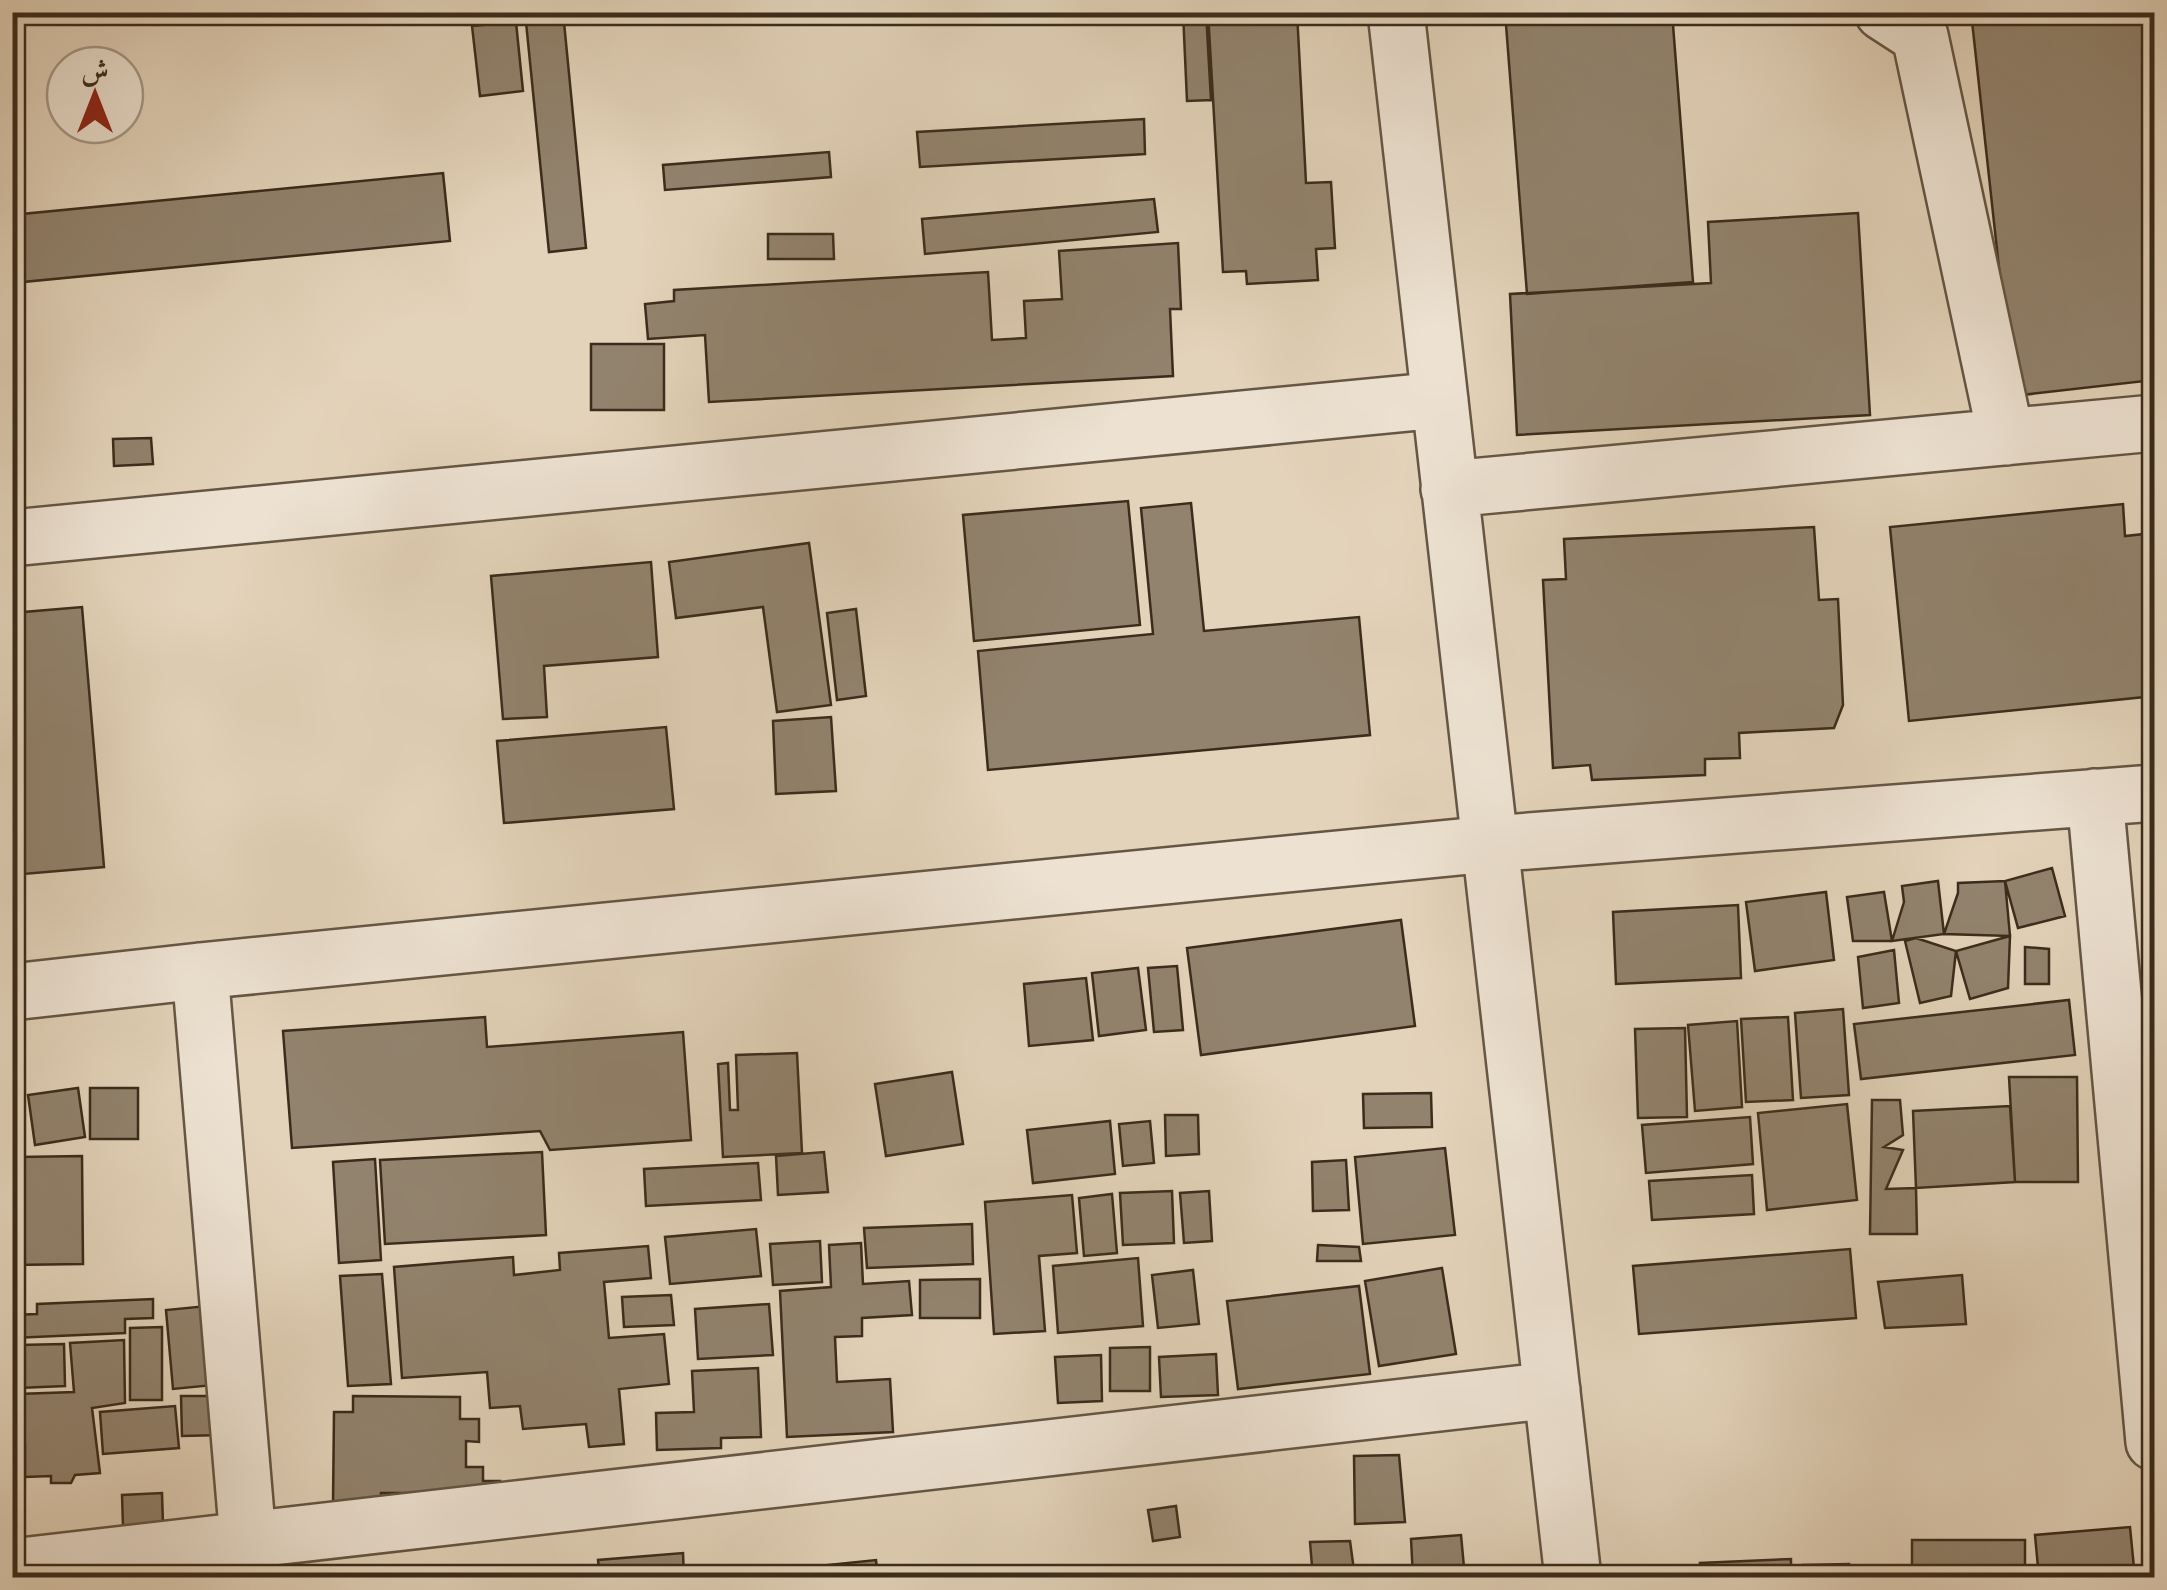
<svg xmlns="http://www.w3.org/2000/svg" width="2167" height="1590" viewBox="0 0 2167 1590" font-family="'IM FELL French Canon',Amiri,serif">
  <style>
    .building { fill: #92836e; stroke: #3b2c1c; stroke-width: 2.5 }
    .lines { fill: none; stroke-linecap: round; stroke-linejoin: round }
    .minor-casing { stroke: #655644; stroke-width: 60 }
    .minor { stroke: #ede2d2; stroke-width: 55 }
  </style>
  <rect width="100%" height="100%" fill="#e3d3ba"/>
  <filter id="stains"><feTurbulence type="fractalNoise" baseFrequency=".002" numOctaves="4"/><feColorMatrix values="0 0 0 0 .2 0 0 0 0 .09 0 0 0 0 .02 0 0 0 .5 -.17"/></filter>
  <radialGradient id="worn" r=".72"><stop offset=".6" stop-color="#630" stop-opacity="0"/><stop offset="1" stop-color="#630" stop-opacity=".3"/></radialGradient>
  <path class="building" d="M 525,12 L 563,12 L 586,248 L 549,252 Z
    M 1183,12 L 1206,12 L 1211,100 L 1187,101 Z
    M 1208,12 L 1297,12 L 1306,183 L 1331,182 L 1335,248 L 1316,249 L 1318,280 L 1247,284 L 1246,271 L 1223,272 Z
    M 1505,12 L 1672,12 L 1693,282 L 1527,294 Z
    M 1971,12 L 2152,12 L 2154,380 L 2013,396 Z
    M 516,22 L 523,91 L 480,96 L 472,26 Z
    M 1144,119 L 1145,154 L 920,167 L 917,132 Z
    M 829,152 L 831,177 L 665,190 L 663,165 Z
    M 443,173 L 450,241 L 12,283 L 12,215 Z
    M 1154,199 L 1158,232 L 925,254 L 922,219 Z
    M 1858,213 L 1870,415 L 1517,435 L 1510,294 L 1711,283 L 1708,222 Z
    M 768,234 L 833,234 L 834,259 L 768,259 Z
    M 1178,243 L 1181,309 L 1170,309 L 1173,376 L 709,402 L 705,335 L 648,339 L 645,304 L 674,301 L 674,290 L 988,272 L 992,340 L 1026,338 L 1024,301 L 1062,299 L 1059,251 Z
    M 591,344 L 664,344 L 664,410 L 591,410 Z
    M 151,438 L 153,464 L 114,466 L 113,439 Z
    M 1128,501 L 1140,625 L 974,641 L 963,515 Z
    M 1191,503 L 1204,631 L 1359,617 L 1370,735 L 988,770 L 978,651 L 1153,634 L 1141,508 Z
    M 2123,504 L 2125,536 L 2154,533 L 2154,696 L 1909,721 L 1890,527 Z
    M 1814,527 L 1819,600 L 1838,599 L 1843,705 L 1834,728 L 1739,733 L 1740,758 L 1705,759 L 1705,775 L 1592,780 L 1590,765 L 1553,768 L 1543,580 L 1566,579 L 1564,539 Z
    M 809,543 L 831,705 L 777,712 L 763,607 L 676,618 L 669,562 Z
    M 651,562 L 658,657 L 544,666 L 547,717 L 503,719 L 491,576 Z
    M 82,607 L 104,867 L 12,875 L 12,613 Z
    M 856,609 L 866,696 L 837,700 L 827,613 Z
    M 831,717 L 836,791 L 776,794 L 773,721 Z
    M 666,727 L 674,809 L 504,823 L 497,741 Z
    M 2052,868 L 2065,916 L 2018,928 L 2005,881 Z
    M 1938,881 L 1944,934 L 1892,941 L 1904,902 L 1902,886 Z
    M 2005,881 L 2010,936 L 1944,934 L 1958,893 L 1958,883 Z
    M 1826,892 L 1834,960 L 1755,971 L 1746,902 Z
    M 1884,892 L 1892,941 L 1853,941 L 1847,897 Z
    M 1738,905 L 1741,978 L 1616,984 L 1613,912 Z
    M 1401,920 L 1415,1026 L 1201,1055 L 1187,948 Z
    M 2010,936 L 2008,988 L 1970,999 L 1956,951 Z
    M 1916,938 L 1956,951 L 1951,996 L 1920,1003 L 1905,941 Z
    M 2025,947 L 2049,949 L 2049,984 L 2025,984 Z
    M 1894,950 L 1899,1003 L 1863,1008 L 1858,957 Z
    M 1177,966 L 1183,1030 L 1154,1032 L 1148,968 Z
    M 1138,968 L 1146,1030 L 1099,1036 L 1092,973 Z
    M 1086,978 L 1093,1040 L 1029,1046 L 1024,984 Z
    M 2069,1000 L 2075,1055 L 1861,1079 L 1854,1024 Z
    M 1843,1009 L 1849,1095 L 1801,1098 L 1795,1013 Z
    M 485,1017 L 487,1047 L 683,1032 L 691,1140 L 550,1150 L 540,1131 L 292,1148 L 283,1031 Z
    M 1788,1017 L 1793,1100 L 1746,1102 L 1741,1019 Z
    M 1737,1021 L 1742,1107 L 1695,1111 L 1688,1025 Z
    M 1685,1028 L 1687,1117 L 1638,1118 L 1635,1029 Z
    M 797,1053 L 802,1153 L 723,1157 L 718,1064 L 728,1063 L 730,1110 L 738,1110 L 736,1055 Z
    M 952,1072 L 963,1144 L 886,1156 L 875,1084 Z
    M 2009,1077 L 2077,1077 L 2078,1182 L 2015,1182 Z
    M 78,1088 L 85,1137 L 35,1145 L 28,1095 Z
    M 90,1088 L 138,1088 L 138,1139 L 90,1139 Z
    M 1431,1093 L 1432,1127 L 1364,1128 L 1363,1094 Z
    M 1872,1100 L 1900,1100 L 1903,1135 L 1884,1147 L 1903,1150 L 1886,1189 L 1916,1188 L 1917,1234 L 1870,1234 Z
    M 1847,1104 L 1857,1200 L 1767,1210 L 1758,1113 Z
    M 2010,1106 L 2015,1182 L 1916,1188 L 1913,1111 Z
    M 12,1107 L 17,1107 L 17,1157 L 82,1156 L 83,1264 L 12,1265 Z
    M 1165,1115 L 1198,1115 L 1199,1154 L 1166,1156 Z
    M 1750,1117 L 1753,1164 L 1646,1173 L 1642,1125 Z
    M 1110,1121 L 1115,1174 L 1033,1183 L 1027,1130 Z
    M 1150,1121 L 1154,1163 L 1123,1166 L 1119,1124 Z
    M 1445,1148 L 1455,1235 L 1363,1244 L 1355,1157 Z
    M 542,1152 L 546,1235 L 385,1244 L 380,1160 Z
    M 824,1152 L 828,1192 L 778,1195 L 776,1156 Z
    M 375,1159 L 381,1260 L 339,1263 L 333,1162 Z
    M 1346,1160 L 1349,1210 L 1313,1211 L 1312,1162 Z
    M 758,1163 L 761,1200 L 646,1206 L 644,1169 Z
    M 1752,1175 L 1754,1214 L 1652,1220 L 1649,1181 Z
    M 1172,1191 L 1174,1243 L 1123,1245 L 1120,1193 Z
    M 1209,1191 L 1212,1241 L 1184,1243 L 1180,1193 Z
    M 1112,1194 L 1117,1253 L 1084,1256 L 1079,1198 Z
    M 1072,1195 L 1077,1253 L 1039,1256 L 1045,1331 L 994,1334 L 985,1202 Z
    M 972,1224 L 973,1264 L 867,1268 L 864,1228 Z
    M 756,1229 L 761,1276 L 670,1284 L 665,1237 Z
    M 820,1241 L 822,1282 L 773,1285 L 770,1244 Z
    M 861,1243 L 863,1284 L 909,1281 L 912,1315 L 862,1318 L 862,1336 L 835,1337 L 837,1382 L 890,1379 L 893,1432 L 787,1437 L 780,1291 L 831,1287 L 829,1245 Z
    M 1318,1245 L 1359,1247 L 1361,1261 L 1317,1261 Z
    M 648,1246 L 651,1278 L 604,1282 L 609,1338 L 664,1334 L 669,1384 L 619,1389 L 624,1444 L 589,1447 L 586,1424 L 523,1429 L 520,1406 L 490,1408 L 487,1372 L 402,1378 L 394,1267 L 513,1257 L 514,1275 L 560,1270 L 559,1253 Z
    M 1850,1249 L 1856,1318 L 1639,1334 L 1633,1266 Z
    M 1138,1258 L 1143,1326 L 1058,1333 L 1053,1266 Z
    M 1442,1268 L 1456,1354 L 1379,1366 L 1365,1281 Z
    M 1193,1270 L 1199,1324 L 1158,1328 L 1152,1275 Z
    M 382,1274 L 391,1384 L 348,1386 L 340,1276 Z
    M 1962,1275 L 1966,1324 L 1885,1328 L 1878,1282 Z
    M 980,1279 L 980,1318 L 920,1318 L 920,1280 Z
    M 1359,1286 L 1370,1374 L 1238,1389 L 1227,1301 Z
    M 671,1295 L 674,1325 L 624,1327 L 622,1297 Z
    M 153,1299 L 153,1318 L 125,1319 L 125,1333 L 12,1338 L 12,1315 L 37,1314 L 37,1304 Z
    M 769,1304 L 773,1355 L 698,1359 L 695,1309 Z
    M 217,1305 L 224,1384 L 173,1389 L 166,1310 Z
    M 162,1327 L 162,1400 L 130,1400 L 130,1328 Z
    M 124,1340 L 125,1403 L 92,1408 L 100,1473 L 75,1475 L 71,1483 L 51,1483 L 51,1476 L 25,1477 L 25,1444 L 16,1444 L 18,1394 L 74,1392 L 70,1343 Z
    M 64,1344 L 65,1386 L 19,1388 L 18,1345 Z
    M 1150,1347 L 1150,1391 L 1110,1391 L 1110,1348 Z
    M 1216,1354 L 1218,1395 L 1161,1397 L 1159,1357 Z
    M 1101,1355 L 1102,1401 L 1058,1403 L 1055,1357 Z
    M 758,1368 L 761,1437 L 721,1438 L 721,1448 L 657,1450 L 656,1413 L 694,1412 L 692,1371 Z
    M 181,1396 L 222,1396 L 223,1435 L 182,1436 Z
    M 353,1396 L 460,1397 L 460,1419 L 479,1419 L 479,1442 L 466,1441 L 466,1467 L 483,1467 L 483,1481 L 500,1481 L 500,1493 L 381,1493 L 381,1504 L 333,1504 L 334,1412 L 353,1412 Z
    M 175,1406 L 179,1448 L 103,1454 L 100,1412 Z
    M 1399,1455 L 1405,1522 L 1355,1524 L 1354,1456 Z
    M 162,1493 L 163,1524 L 123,1527 L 122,1495 Z
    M 1176,1506 L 1180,1537 L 1153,1541 L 1148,1510 Z
    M 2130,1527 L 2135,1578 L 2039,1578 L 2035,1535 Z
    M 1461,1535 L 1465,1578 L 1413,1578 L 1411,1539 Z
    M 1912,1540 L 2025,1540 L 2025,1578 L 1912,1578 Z
    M 1350,1541 L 1355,1578 L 1313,1578 L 1310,1542 Z
    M 683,1553 L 684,1578 L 600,1578 L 598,1560 Z
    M 1791,1559 L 1791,1578 L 1701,1578 L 1700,1563 Z
    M 876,1560 L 878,1578 L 733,1578 L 732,1575 Z
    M 1849,1564 L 1849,1578 L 1803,1578 L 1803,1565 Z"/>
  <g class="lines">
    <defs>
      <path id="minor" d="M 1396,12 L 1573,1578
        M 1883,12 L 1920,36 L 2006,437
        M 1449,489 L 2154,423
        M 12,538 L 1440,400
        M 2095,797 L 2154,1442
        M 200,971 L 251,1575
        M 12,992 L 200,971 L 1490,844 L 2154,793
        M 12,1567 L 1552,1390"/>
    </defs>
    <use href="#minor" class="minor-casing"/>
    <use href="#minor" class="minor"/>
  </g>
  <rect width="2167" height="1590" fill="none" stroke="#e3d3ba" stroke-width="50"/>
  <rect x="15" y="15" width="2137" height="1560" fill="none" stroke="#3b2c1c" stroke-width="5"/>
  <rect x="25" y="25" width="2117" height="1540" fill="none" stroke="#3b2c1c" stroke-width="2.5"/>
  <g transform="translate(95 95)"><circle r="48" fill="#ede2d2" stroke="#a69989" stroke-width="2.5"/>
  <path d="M0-8L18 38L0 25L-18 38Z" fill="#8f2418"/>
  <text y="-15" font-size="28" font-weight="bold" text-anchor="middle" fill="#3b2c1c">ش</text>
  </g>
  <rect width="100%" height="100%" filter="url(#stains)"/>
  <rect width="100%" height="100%" fill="url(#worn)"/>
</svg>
